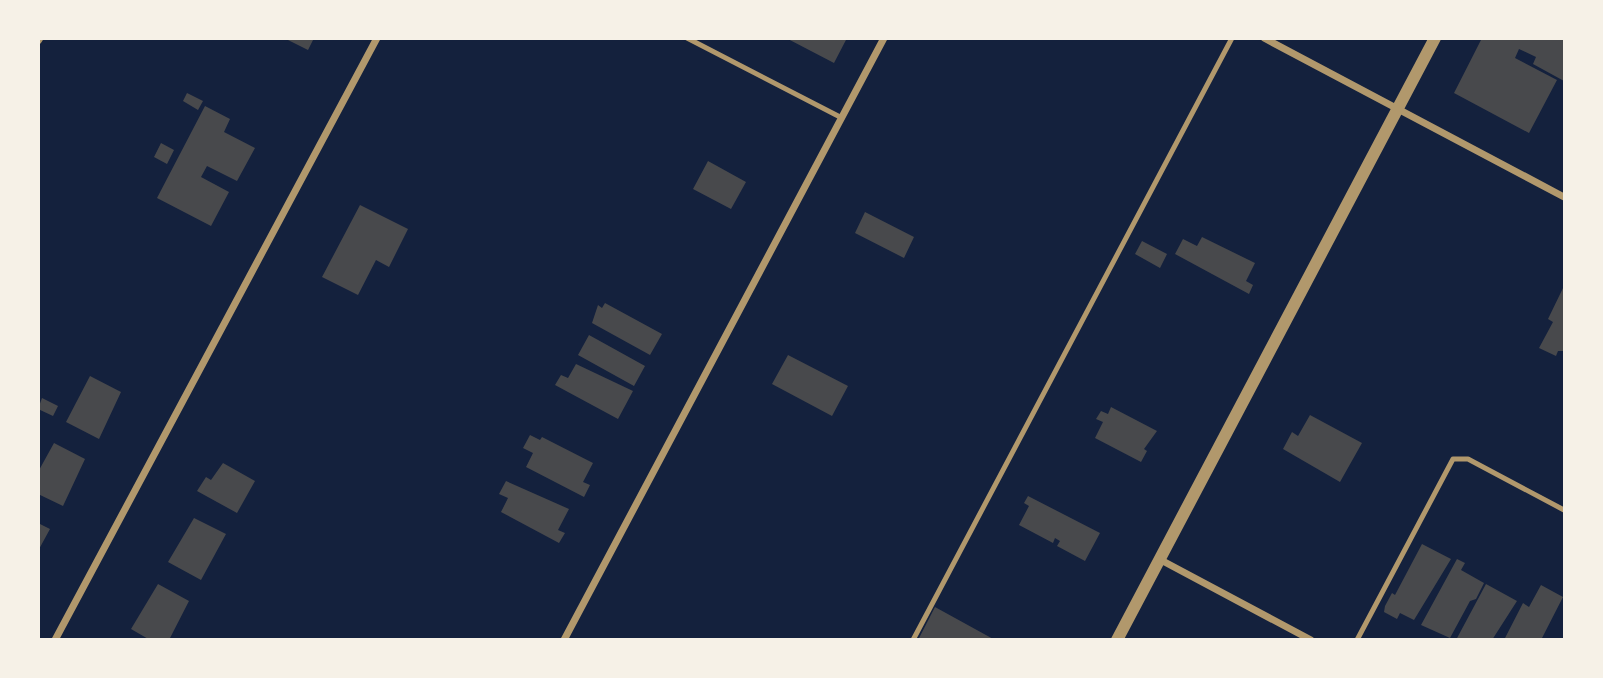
<svg xmlns="http://www.w3.org/2000/svg" width="1603" height="678" viewBox="0 0 1603 678" font-family="Merriweather,serif">
  <style>
    .building { fill: #48494c }
    .lines { fill: none; stroke-linecap: round; stroke-linejoin: round }
    .service { stroke: #b1986c; stroke-width: 5 }
    .minor { stroke: #b1986c; stroke-width: 7 }
    .tertiary { stroke: #b1986c; stroke-width: 12 }
  </style>
  <rect width="100%" height="100%" fill="#14213d"/>
  <path class="building" d="M 284,38 L 314,38 L 308,50 Z
    M 786,38 L 847,38 L 834,63 Z
    M 1482,38 L 1564,38 L 1564,81 L 1533,64 L 1536,57 L 1519,49 L 1515,58 L 1557,80 L 1529,133 L 1454,93 Z
    M 187,93 L 203,101 L 198,110 L 183,101 Z
    M 205,106 L 230,119 L 224,132 L 255,148 L 237,181 L 207,166 L 201,177 L 229,192 L 211,226 L 157,198 Z
    M 161,143 L 174,150 L 167,164 L 154,157 Z
    M 708,161 L 746,182 L 731,209 L 693,189 Z
    M 360,205 L 408,229 L 389,267 L 376,260 L 358,295 L 322,277 Z
    M 865,212 L 914,237 L 904,258 L 855,233 Z
    M 1202,237 L 1255,263 L 1246,281 L 1253,285 L 1249,294 L 1175,254 L 1183,239 L 1197,246 Z
    M 1142,241 L 1167,254 L 1160,268 L 1135,254 Z
    M 1564,286 L 1564,351 L 1558,351 L 1556,356 L 1539,348 L 1553,322 L 1548,319 Z
    M 605,303 L 662,334 L 650,355 L 592,323 L 598,305 L 602,308 Z
    M 589,335 L 645,366 L 634,386 L 578,355 Z
    M 788,355 L 848,386 L 832,416 L 772,384 Z
    M 576,364 L 633,391 L 618,419 L 555,385 L 561,375 L 568,378 Z
    M 90,376 L 121,392 L 99,439 L 66,422 Z
    M 42,398 L 58,406 L 53,416 L 38,409 Z
    M 1111,407 L 1157,431 L 1144,449 L 1147,451 L 1141,462 L 1095,438 L 1103,422 L 1096,419 L 1101,411 L 1108,414 Z
    M 1310,415 L 1362,443 L 1340,482 L 1283,449 L 1292,432 L 1298,436 Z
    M 530,435 L 540,440 L 542,437 L 593,463 L 583,482 L 590,485 L 584,497 L 526,467 L 533,453 L 523,448 Z
    M 54,443 L 85,459 L 63,506 L 38,494 L 38,472 Z
    M 223,463 L 255,481 L 237,513 L 197,491 L 206,477 L 211,480 Z
    M 506,481 L 569,509 L 558,530 L 565,533 L 559,543 L 501,512 L 508,498 L 499,494 Z
    M 1028,496 L 1100,533 L 1085,561 L 1057,546 L 1060,541 L 1055,538 L 1053,543 L 1019,525 L 1029,506 L 1024,503 Z
    M 194,518 L 226,534 L 201,580 L 168,562 Z
    M 38,523 L 50,529 L 38,551 Z
    M 1422,544 L 1451,559 L 1414,620 L 1400,613 L 1397,619 L 1384,612 L 1385,606 L 1392,593 L 1395,595 Z
    M 1457,559 L 1465,563 L 1461,570 L 1484,583 L 1476,599 L 1470,601 L 1450,638 L 1421,625 Z
    M 158,584 L 189,601 L 169,640 L 150,640 L 131,629 Z
    M 1486,584 L 1517,601 L 1492,640 L 1456,640 Z
    M 1541,585 L 1563,597 L 1541,640 L 1504,640 L 1523,603 L 1529,607 Z
    M 935,607 L 995,640 L 918,640 Z"/>
  <g class="lines">
    <path class="service" d="M 687,38 L 842,118
      M 913,640 L 1232,38
      M 1357,640 L 1453,459 L 1468,459 L 1564,510"/>
    <path class="minor" d="M 1264,38 L 1564,197
      M 38,41 L 40,38
      M 1159,559 L 1311,640
      M 55,640 L 377,38
      M 564,640 L 884,38"/>
    <path class="tertiary" d="M 1117,640 L 1435,38"/>
  </g>
  <rect width="1603" height="678" fill="none" stroke="#f6f1e7" stroke-width="80"/>
</svg>
